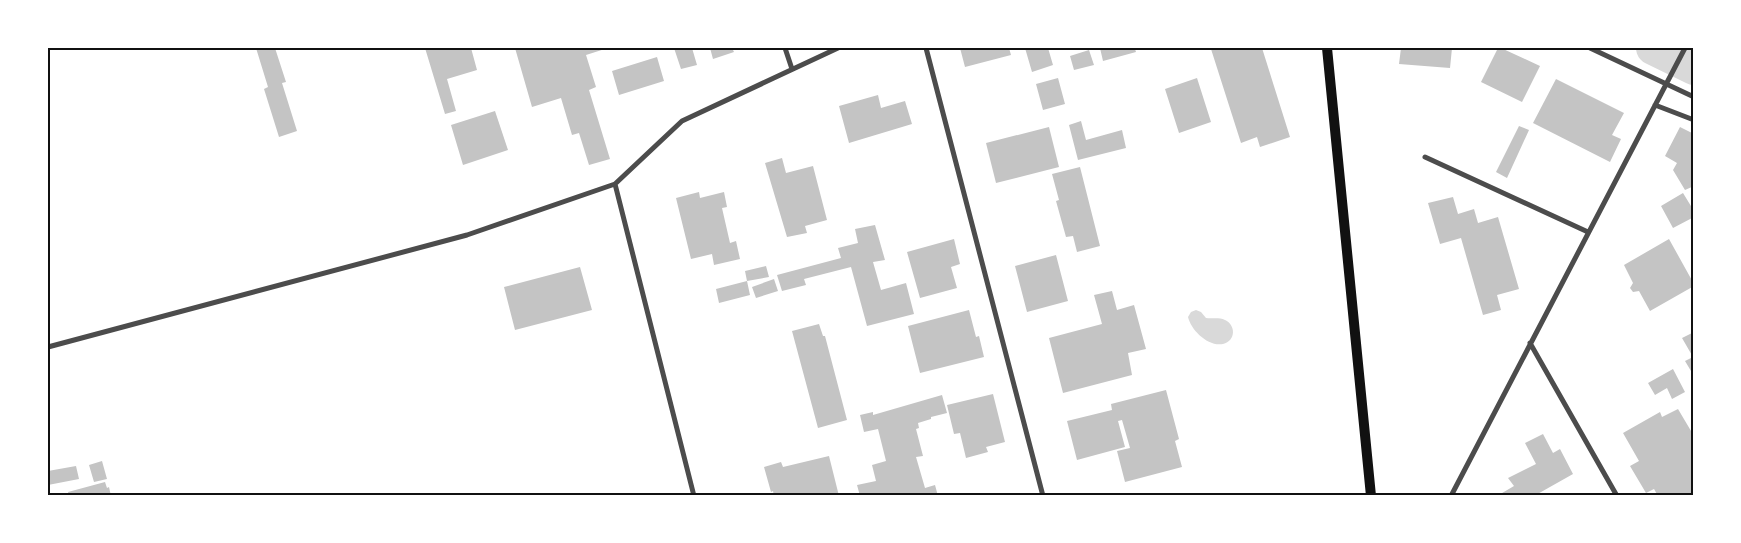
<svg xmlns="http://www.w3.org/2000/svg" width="1741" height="543" viewBox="0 0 1741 543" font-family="'PT Sans Narrow',sans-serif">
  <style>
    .water { fill: #d9d9d9 }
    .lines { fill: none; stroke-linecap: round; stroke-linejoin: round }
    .canal { stroke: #d9d9d9; stroke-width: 34 }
    .building { fill: #c4c4c4 }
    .minor { stroke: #4c4c4c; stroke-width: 5 }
    .secondary { stroke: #111; stroke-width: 10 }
    .neatline { fill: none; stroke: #111; stroke-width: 2 }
  </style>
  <rect width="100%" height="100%" fill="#fff"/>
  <path class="water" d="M 1196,310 L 1201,312 L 1206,318 C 1212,319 1219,317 1225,320 C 1236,325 1236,341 1223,344 C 1208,347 1191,330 1188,317 L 1191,312 Z"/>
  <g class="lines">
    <path class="canal" d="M 1653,48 L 1694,68"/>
  </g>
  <path class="building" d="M 256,48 L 275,48 L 286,82 L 282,83 L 297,131 L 279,137 L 264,89 L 268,87 Z
    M 425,48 L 471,48 L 477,70 L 447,79 L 456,111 L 445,114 Z
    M 515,48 L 608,48 L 586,55 L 596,87 L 589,90 L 610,159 L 589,165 L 579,133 L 572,135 L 561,98 L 532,107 Z
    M 674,48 L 692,48 L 697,65 L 681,69 Z
    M 710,48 L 732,48 L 734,52 L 713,59 Z
    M 960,48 L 1009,48 L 1011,55 L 965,67 Z
    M 1025,48 L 1048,48 L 1053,65 L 1032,72 Z
    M 1100,48 L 1139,48 L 1135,49 L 1136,52 L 1103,61 Z
    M 1215,48 L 1262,48 L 1290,137 L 1260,147 L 1257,137 L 1241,143 L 1211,49 Z
    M 1401,48 L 1452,48 L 1450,68 L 1399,64 Z
    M 1498,48 L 1501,48 L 1540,66 L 1522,102 L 1481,82 Z
    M 1089,50 L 1094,65 L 1074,70 L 1070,56 Z
    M 657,57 L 664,81 L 619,95 L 612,71 Z
    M 1058,78 L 1065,104 L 1043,110 L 1036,84 Z
    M 1197,78 L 1211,122 L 1179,133 L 1165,89 Z
    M 1556,79 L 1624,113 L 1612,135 L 1621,139 L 1610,162 L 1533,123 Z
    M 878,95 L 881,108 L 905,101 L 912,124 L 849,143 L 839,106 Z
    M 495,111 L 508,150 L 463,165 L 451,125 Z
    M 1081,121 L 1086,140 L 1122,130 L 1126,148 L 1078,160 L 1069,125 Z
    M 1519,126 L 1529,130 L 1507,178 L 1496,172 Z
    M 1049,127 L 1059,167 L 996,183 L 986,143 Z
    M 1680,127 L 1694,134 L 1694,186 L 1685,190 L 1673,170 L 1677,163 L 1665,156 Z
    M 782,158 L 786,173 L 813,166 L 827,220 L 805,226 L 807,233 L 787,237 L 765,163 Z
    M 1080,167 L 1100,246 L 1077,252 L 1073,236 L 1066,237 L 1056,201 L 1059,200 L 1052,174 Z
    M 699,192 L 700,198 L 724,192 L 727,207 L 722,208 L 730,243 L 736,241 L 740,259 L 714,265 L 712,254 L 691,259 L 676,198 Z
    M 1683,193 L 1694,211 L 1694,217 L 1673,228 L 1661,206 Z
    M 1453,197 L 1458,214 L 1474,209 L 1478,223 L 1498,217 L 1519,289 L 1497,295 L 1501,310 L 1483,315 L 1461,238 L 1440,244 L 1428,203 Z
    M 875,225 L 885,260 L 873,262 L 881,290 L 906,283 L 914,314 L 867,326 L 851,267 L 804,279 L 806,285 L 782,291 L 777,275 L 841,258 L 838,248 L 858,243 L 855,229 Z
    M 954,239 L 960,264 L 951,267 L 957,288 L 920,298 L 907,252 Z
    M 1669,239 L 1694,284 L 1694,286 L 1650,311 L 1639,291 L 1633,292 L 1630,288 L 1633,283 L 1624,265 Z
    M 1056,255 L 1068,301 L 1027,312 L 1015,266 Z
    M 766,266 L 769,277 L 747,281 L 745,271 Z
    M 580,267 L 592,310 L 515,330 L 504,287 Z
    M 774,279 L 778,291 L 756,298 L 752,287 Z
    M 747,281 L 750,295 L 719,303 L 716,289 Z
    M 1112,291 L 1117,310 L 1134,305 L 1146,349 L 1128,353 L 1132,375 L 1063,393 L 1049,338 L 1102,324 L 1094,295 Z
    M 969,310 L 976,337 L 979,336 L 984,357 L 920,373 L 908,326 Z
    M 819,324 L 823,336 L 825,336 L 847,420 L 818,428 L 792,331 Z
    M 1694,332 L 1694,376 L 1685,361 L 1693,357 L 1682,338 Z
    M 1673,369 L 1685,392 L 1672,399 L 1667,388 L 1655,395 L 1648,383 Z
    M 1166,390 L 1179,439 L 1175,441 L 1182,467 L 1125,482 L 1117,451 L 1130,448 L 1122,420 L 1118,421 L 1125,447 L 1077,460 L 1067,421 L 1112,410 L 1111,404 Z
    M 993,394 L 1005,442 L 986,447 L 988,452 L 966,458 L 960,433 L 954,434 L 947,405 Z
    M 942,395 L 947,413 L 931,417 L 931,419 L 918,423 L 919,428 L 916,429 L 923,456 L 916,457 L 925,488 L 935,485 L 938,496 L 860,496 L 857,485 L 876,481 L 872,465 L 886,461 L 878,429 L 864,432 L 860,415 L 873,412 L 873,415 Z
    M 1678,409 L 1694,436 L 1694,496 L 1658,496 L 1654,489 L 1646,493 L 1630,466 L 1639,461 L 1623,433 L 1660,412 L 1662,417 Z
    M 1543,434 L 1553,453 L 1560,449 L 1573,474 L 1534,496 L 1497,496 L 1514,486 L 1508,478 L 1536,464 L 1525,443 Z
    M 829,456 L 839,496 L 774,496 L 773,491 L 771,492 L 764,467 L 781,462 L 783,467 Z
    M 102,461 L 107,479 L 94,482 L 89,465 Z
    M 76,466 L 79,479 L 48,485 L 48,471 Z
    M 105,482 L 107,488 L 109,487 L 111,496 L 69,496 L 68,492 Z"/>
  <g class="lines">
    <path class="minor" d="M 785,48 L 792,69
      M 926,48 L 1043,496
      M 1590,48 L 1694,97
      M 1655,105 L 1694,120
      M 1425,157 L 1588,232
      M 615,184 L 694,496
      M 1530,343 L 1617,496
      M 48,347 L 467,235 L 615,184 L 682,121 L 838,48
      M 1451,496 L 1685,48"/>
    <path class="secondary" d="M 1327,48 L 1371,496"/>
  </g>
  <rect width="1741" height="543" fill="none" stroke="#ffffff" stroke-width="98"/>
  <rect x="49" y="49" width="1643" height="445" class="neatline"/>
</svg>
